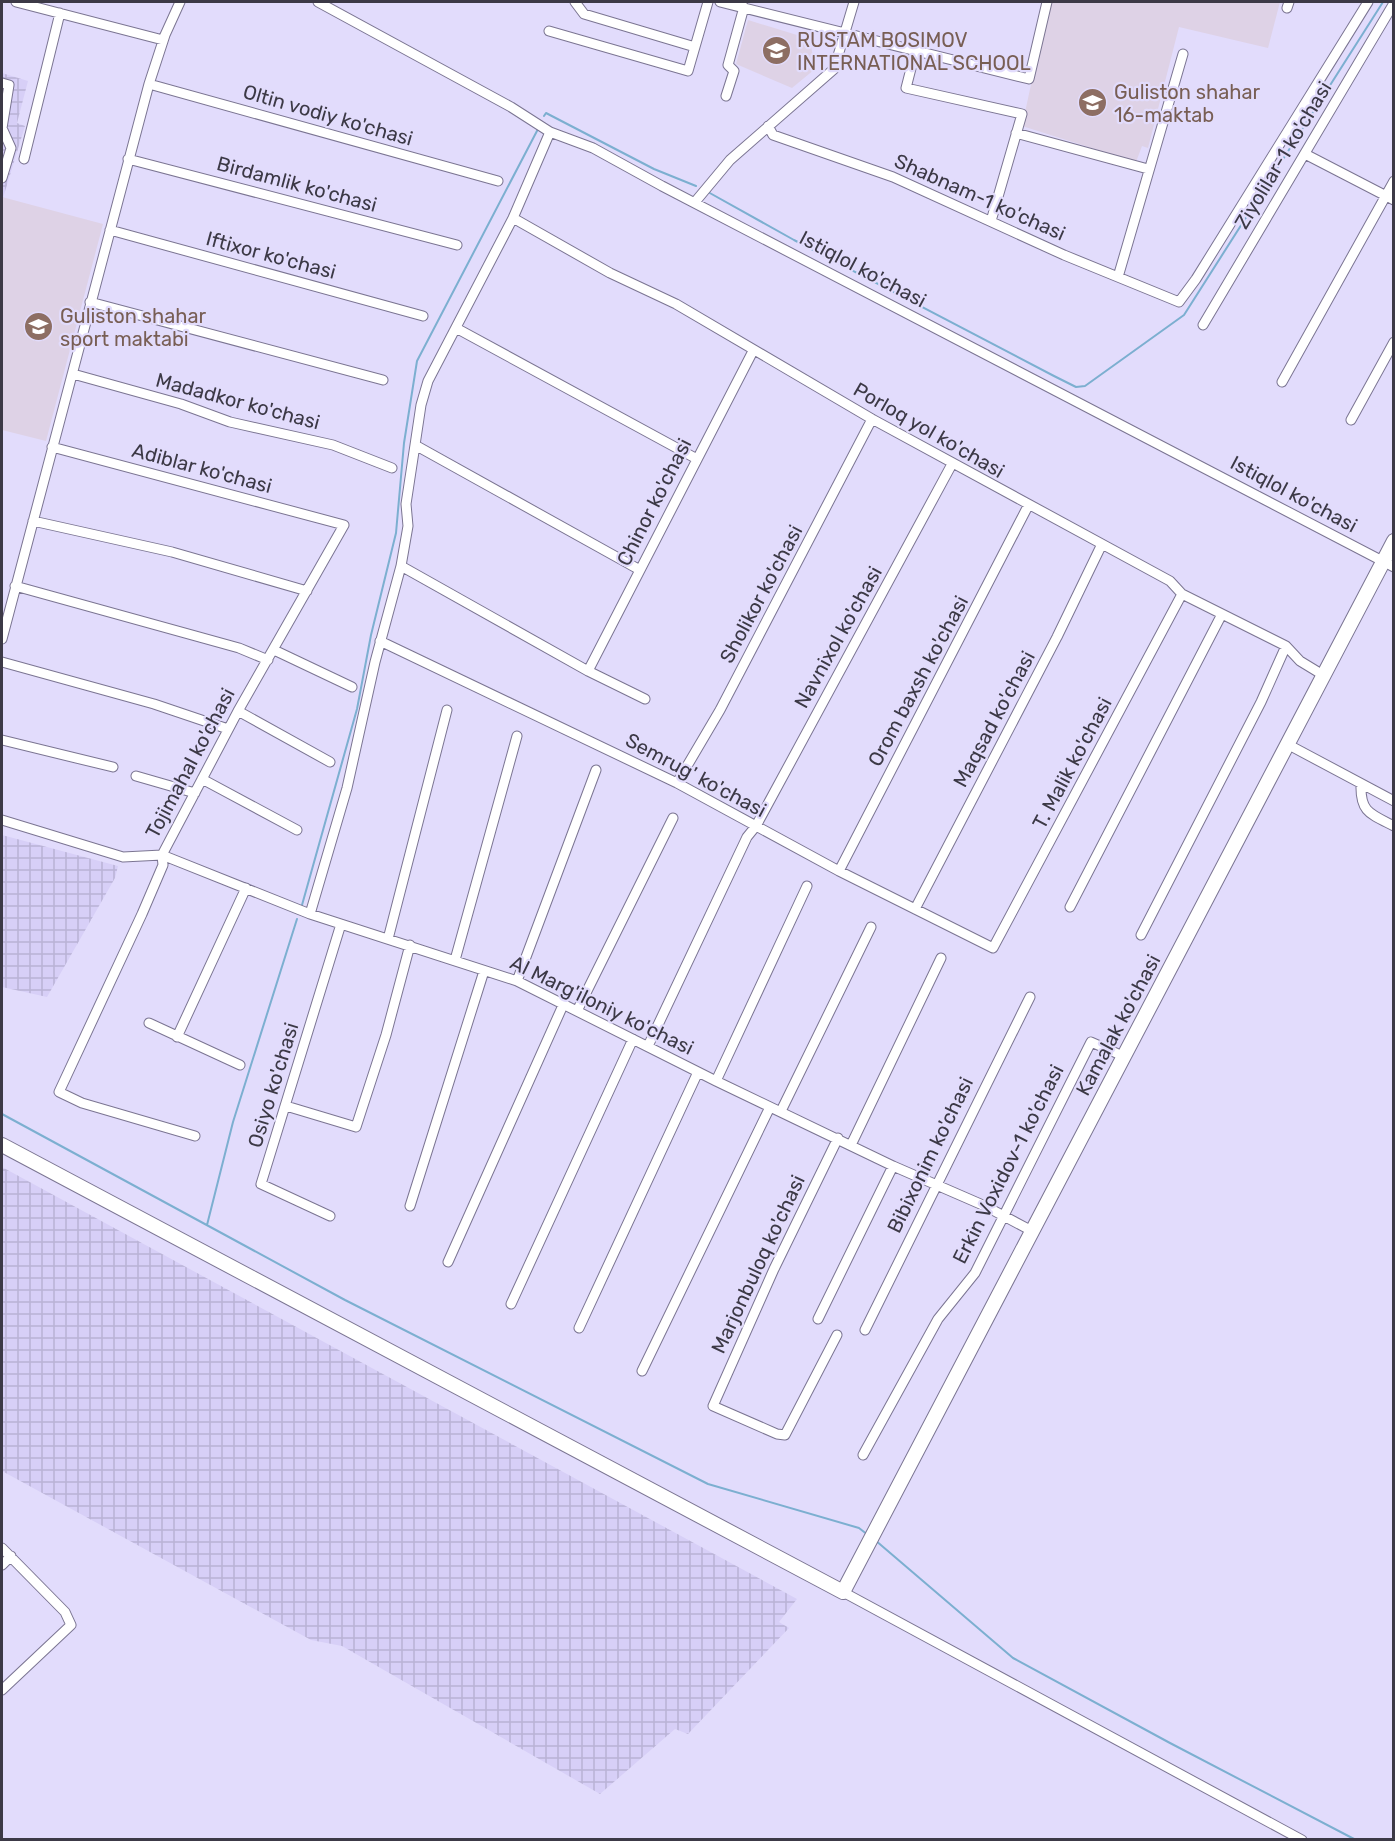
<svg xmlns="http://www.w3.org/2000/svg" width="1395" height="1841" viewBox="0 0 1395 1841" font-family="Rubik,sans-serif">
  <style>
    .commercial { fill: #ded2e6 }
    .industrial { fill: url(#industrial-grid) }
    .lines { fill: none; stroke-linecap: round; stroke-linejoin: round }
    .stream { stroke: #7cafd0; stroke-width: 2 }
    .street-casing { stroke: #7b7592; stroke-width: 11 }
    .secondary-casing { stroke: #7b7592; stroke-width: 16 }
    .street { stroke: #fff; stroke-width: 9 }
    .secondary { stroke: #fff; stroke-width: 14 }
    .labels { text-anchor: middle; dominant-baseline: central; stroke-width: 4.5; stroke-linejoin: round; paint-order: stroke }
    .education-label { font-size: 20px; fill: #785e54; stroke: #e2dcfc; text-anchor: start }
    .street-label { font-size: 20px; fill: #3c3946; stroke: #e2dcfc }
  </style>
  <defs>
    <pattern id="industrial-grid" width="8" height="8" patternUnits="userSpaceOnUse" patternTransform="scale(1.5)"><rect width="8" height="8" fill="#d7cff7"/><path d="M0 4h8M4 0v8" fill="none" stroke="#b9b2d5"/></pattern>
  </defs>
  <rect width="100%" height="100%" fill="#e2dcfc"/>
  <path class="commercial" d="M 1049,2 L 1280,2 L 1268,48 L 1179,27 L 1148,148 L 1142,146 L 1136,162 L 1022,126 Z
    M 748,20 L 810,39 L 815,69 L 792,88 L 736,64 Z
    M 2,197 L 103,224 L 46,441 L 2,430 Z"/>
  <path class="industrial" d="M 2,73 L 28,81 L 17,123 L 25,126 L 3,198 Z
    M 2,835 L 118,866 L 115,878 L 47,997 L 2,987 Z
    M 2,1167 L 797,1599 L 779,1622 L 789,1628 L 688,1734 L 675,1729 L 600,1794 L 342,1646 L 311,1640 L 2,1471 Z"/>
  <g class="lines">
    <path class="stream" d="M 544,116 L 546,113 L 654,169 L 696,186
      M 708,192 L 794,240 L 1054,376 L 1076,387 L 1085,386 L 1184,315 L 1383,2
      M 302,905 L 357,709 L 371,635 L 396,533 L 404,443 L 417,361 L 538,129
      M 2,1114 L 345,1300 L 708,1484 L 859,1528 L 868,1535
      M 207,1225 L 233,1122 L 297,919
      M 875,1540 L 1013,1658 L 1170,1743 L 1356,1840"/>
    <defs>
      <path id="street" d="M 16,2 L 163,40
        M 318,2 L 511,107 L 550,132 L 593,148 L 662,186 L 1394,567
        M 575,2 L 584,14 L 695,47
        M 720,2 L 1029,79 L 1047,2
        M 1287,8 L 1289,2
        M 549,31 L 688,71 L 708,2
        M 916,49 L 906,88 L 1022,114 L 991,221
        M 2,83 L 9,85 L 2,128 L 11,148 L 2,178
        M 149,84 L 498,181
        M 726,96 L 734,71 L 728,65 L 744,7
        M 768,126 L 773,135 L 893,177 L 1064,255 L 1179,302 L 1196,279 L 1368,2
        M 1016,133 L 1148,169
        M 1305,154 L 1394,200
        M 24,159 L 60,13
        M 128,159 L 457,245
        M 695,202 L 730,160 L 834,69 L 854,2
        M 513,218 L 610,273 L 676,304 L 872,419 L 1170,581 L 1182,594 L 1286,646 L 1300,661 L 1323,675
        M 110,230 L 423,316
        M 1118,277 L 1183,54
        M 90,302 L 383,380
        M 1203,325 L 1394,3
        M 456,328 L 697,459
        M 73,374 L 181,404 L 230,422 L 333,445 L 392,468
        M 1282,382 L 1394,181
        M 1351,420 L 1394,342
        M 415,445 L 640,570
        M 52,447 L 344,525 L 238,711 L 162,855 L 163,865 L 142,914 L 59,1092 L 82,1103 L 195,1136
        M 33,521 L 172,552 L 307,591
        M 401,566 L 588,671 L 645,699
        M 15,586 L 239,648 L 268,660
        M 2,639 L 149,84 L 165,35 L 180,2
        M 380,641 L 677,783 L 839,871 L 993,948 L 1182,594
        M 274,650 L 352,687
        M 2,662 L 154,704 L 228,729
        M 588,671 L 753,351
        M 238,711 L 330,762
        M 2,740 L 113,767
        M 1287,744 L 1394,801
        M 136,776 L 195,793
        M 202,779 L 297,830
        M 677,783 L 720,710 L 872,419
        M 1361,784 C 1360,812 1370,814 1394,826
        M 2,820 L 123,857 L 162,855 L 310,914 L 517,981 L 716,1081 L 893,1166 L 985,1206 L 1032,1231
        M 839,871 L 1028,506
        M 1070,907 L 1222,614
        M 915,909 L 1057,637 L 1102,544
        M 310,914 L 347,788 L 375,662 L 401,566 L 408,526 L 406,504 L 415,445 L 421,405 L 428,381 L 513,218 L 550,132
        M 1141,935 L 1261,702 L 1286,646
        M 388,939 L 447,710
        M 455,960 L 517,736
        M 517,981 L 596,770
        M 578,1009 L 673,818
        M 149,1023 L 240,1065
        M 177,1037 L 246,888
        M 648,1046 L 747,837 L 756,826 L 952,464
        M 716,1081 L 807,886
        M 286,1106 L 356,1127 L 386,1035 L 410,945
        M 781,1111 L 871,927
        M 851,1145 L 941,958
        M 410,1206 L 484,971
        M 330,1216 L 261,1184 L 341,924
        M 448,1262 L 564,1003
        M 511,1304 L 633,1039
        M 818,1319 L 893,1166
        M 579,1328 L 698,1072
        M 865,1330 L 1030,997
        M 837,1335 L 785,1435 L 777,1434 L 713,1406 L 774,1269 L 838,1138
        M 642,1371 L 770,1107
        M 863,1455 L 938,1319 L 975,1273 L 1091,1042 L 1123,1056
        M 2,1548 L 65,1612 L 71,1625 L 2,1690
        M 2,1565 L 11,1556
        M 843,1592 L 1302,1840"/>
      <path id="secondary" d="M 2,1145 L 843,1592 L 1394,541"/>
    </defs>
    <use href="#street" class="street-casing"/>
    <use href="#secondary" class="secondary-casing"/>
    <use href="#street" class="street"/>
    <use href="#secondary" class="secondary"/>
  </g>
  <defs>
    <symbol id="school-disc" viewBox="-11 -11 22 22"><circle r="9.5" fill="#8d6e63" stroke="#e2dcfc"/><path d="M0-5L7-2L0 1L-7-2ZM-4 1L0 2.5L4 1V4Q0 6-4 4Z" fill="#fff"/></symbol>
  </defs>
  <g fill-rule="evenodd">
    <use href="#school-disc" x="760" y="34" width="33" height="33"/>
    <use href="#school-disc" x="1076" y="86" width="33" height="33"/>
    <use href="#school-disc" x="22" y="310" width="33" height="33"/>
  </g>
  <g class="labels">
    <g class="education-label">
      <text x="797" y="40">RUSTAM BOSIMOV<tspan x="797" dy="23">INTERNATIONAL SCHOOL</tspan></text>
      <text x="1114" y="92">Guliston shahar<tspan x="1114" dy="23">16-maktab</tspan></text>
      <text x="60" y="316">Guliston shahar<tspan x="60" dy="23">sport maktabi</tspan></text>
    </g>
    <g class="street-label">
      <text transform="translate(328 115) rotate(16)">Oltin vodiy ko'chasi</text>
      <text transform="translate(1283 155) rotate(-59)">Ziyolilar-1 ko'chasi</text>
      <text transform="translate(297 184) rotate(15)">Birdamlik ko'chasi</text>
      <text transform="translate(980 197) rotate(24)">Shabnam-1 ko'chasi</text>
      <text transform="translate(271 255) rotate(15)">Iftixor ko'chasi</text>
      <text transform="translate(863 269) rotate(28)">Istiqlol ko'chasi</text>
      <text transform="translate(238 401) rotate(15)">Madadkor ko'chasi</text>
      <text transform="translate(929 430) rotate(30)">Porloq yol ko'chasi</text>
      <text transform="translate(202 468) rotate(15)">Adiblar ko'chasi</text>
      <text transform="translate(1294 494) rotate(28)">Istiqlol ko'chasi</text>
      <text transform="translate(654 502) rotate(-63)">Chinor ko'chasi</text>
      <text transform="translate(761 594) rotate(-62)">Sholikor ko'chasi</text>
      <text transform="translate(838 637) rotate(-61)">Navnixol ko'chasi</text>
      <text transform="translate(918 681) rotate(-62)">Orom baxsh ko'chasi</text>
      <text transform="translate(994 719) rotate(-62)">Maqsad ko'chasi</text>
      <text transform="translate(190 763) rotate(-62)">Tojimahal ko'chasi</text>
      <text transform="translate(1072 763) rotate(-62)">T. Malik ko'chasi</text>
      <text transform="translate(696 775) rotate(28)">Semrug' ko'chasi</text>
      <text transform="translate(602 1005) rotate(26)">Al Marg'iloniy ko'chasi</text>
      <text transform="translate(1118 1025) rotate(-62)">Kamalak ko'chasi</text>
      <text transform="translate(273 1085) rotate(-73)">Osiyo ko'chasi</text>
      <text transform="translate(930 1155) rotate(-64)">Bibixonim ko'chasi</text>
      <text transform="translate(1008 1164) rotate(-63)">Erkin Voxidov-1 ko'chasi</text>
      <text transform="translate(758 1264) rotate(-65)">Marjonbuloq ko'chasi</text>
    </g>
  </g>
  <rect width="1395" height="1841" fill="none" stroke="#3c3946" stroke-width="6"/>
</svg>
